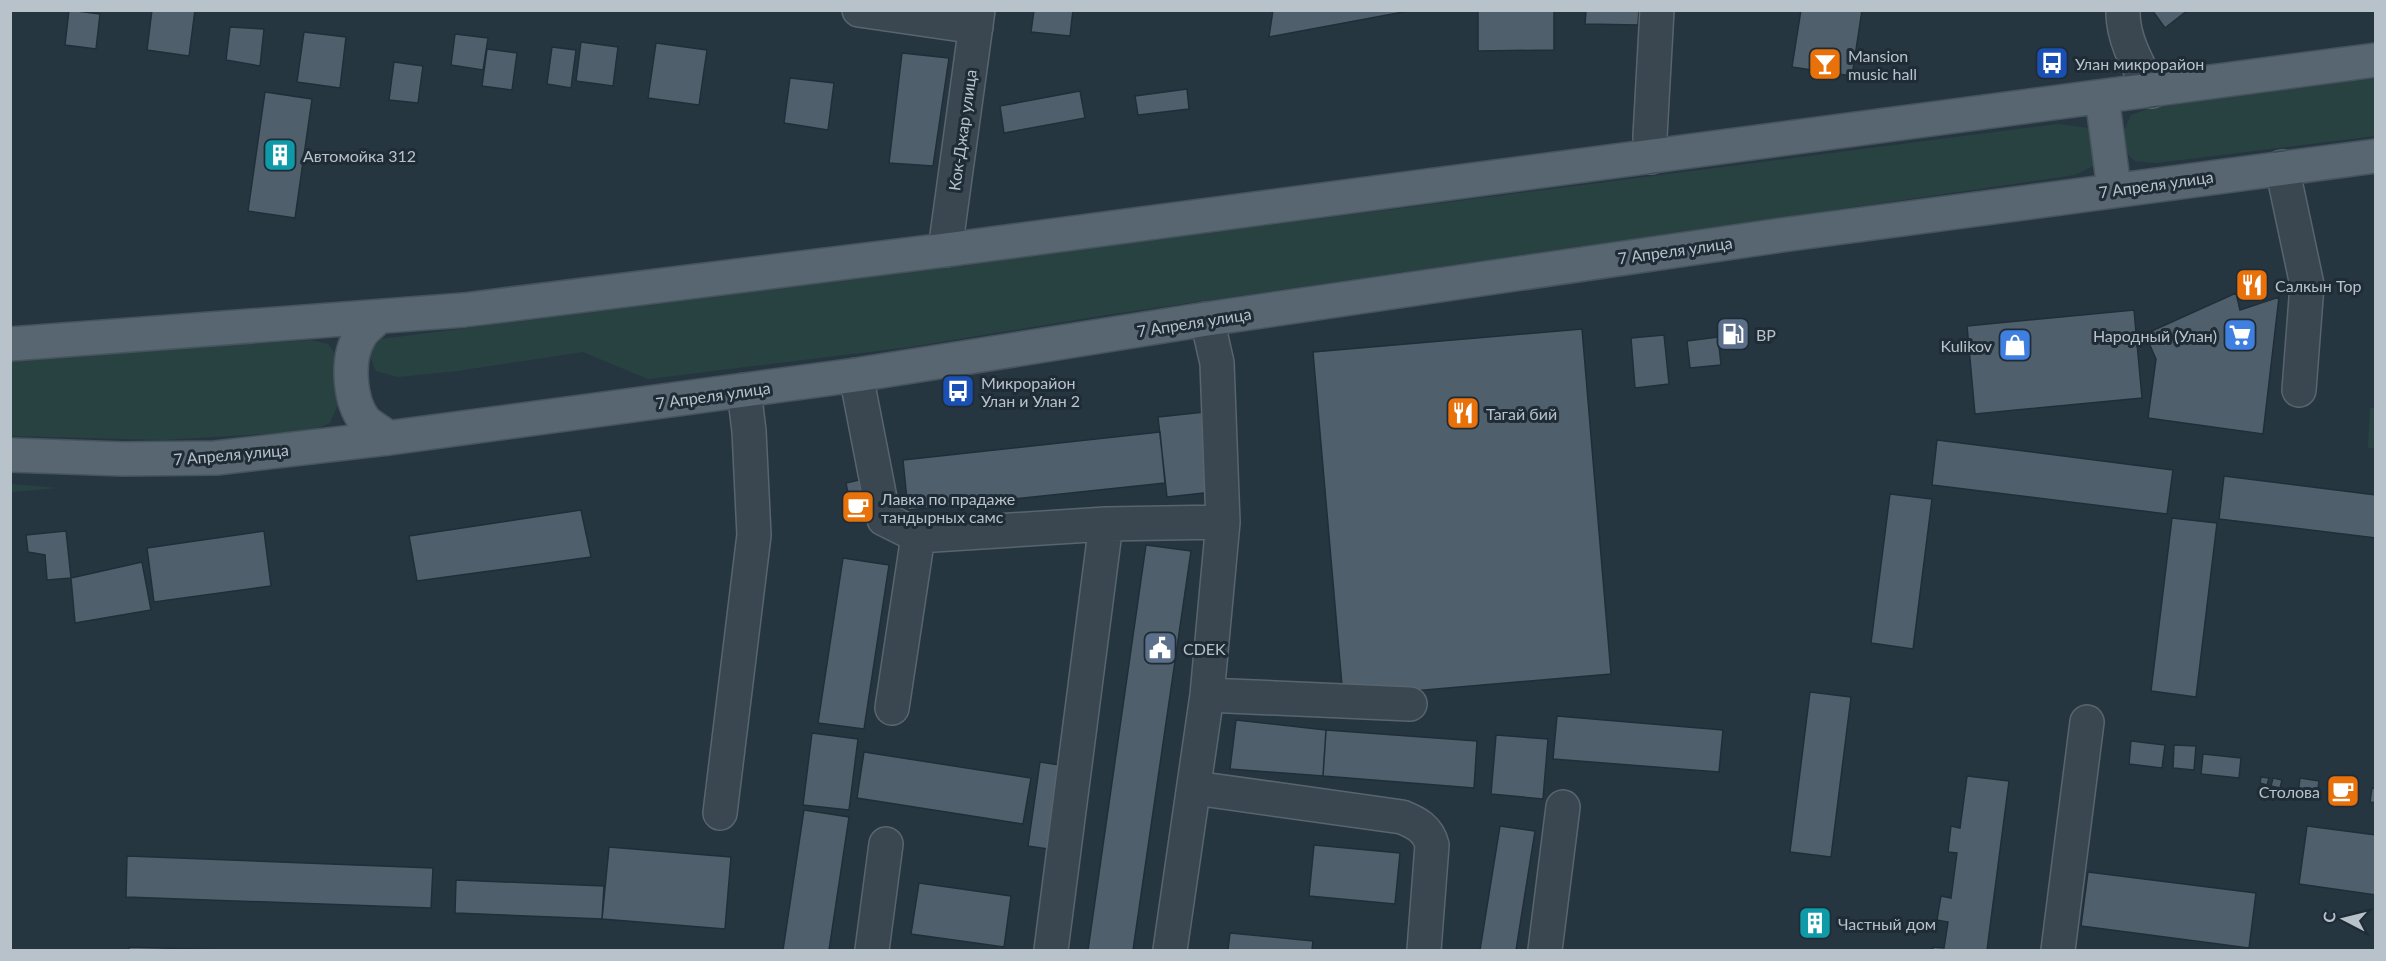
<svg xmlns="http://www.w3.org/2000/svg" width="2386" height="961" viewBox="0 0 2386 961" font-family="Lato,sans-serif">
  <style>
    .green { fill: #284241 }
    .building { fill: #4f5f6c; stroke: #212e38; stroke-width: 1.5 }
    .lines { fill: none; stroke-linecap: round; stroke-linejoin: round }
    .minor-casing { stroke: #58656e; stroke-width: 36 }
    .major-casing { stroke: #47535d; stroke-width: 36 }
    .minor { stroke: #3a4751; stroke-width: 33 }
    .major { stroke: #586671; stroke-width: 33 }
    .labels { text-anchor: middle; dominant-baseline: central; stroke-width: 6; stroke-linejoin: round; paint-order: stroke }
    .poi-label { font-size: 16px; fill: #b7c2cb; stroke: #1f2c36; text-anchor: start }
    .street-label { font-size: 16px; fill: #b7c2cb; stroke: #1f2c36 }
  </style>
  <rect width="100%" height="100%" fill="#263641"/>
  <path class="green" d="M 2375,78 L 2375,136 L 2156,163 L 2135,161 L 2124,151 L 2123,133 L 2131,115 L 2150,108 Z
    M 2058,124 L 2089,128 L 2093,147 L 2093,166 L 2075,175 L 1106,315 L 910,347 L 648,379 L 583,352 L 457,371 L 398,377 L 376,371 L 369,354 L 381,339 Z
    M 311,340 L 328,344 L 343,366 L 340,399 L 330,423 L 312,431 L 163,440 L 11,436 L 11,358 Z
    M 2370,408 L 2375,408 L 2375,448 L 2368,448 Z
    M 11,484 L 58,488 L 11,492 Z"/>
  <path class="building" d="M 69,10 L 100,14 L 96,49 L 65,45 Z
    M 152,10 L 195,10 L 189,56 L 147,50 Z
    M 1034,10 L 1073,10 L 1070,36 L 1031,32 Z
    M 1273,10 L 1414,10 L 1269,37 Z
    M 1478,10 L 1554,10 L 1554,50 L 1478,51 Z
    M 1586,10 L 1639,10 L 1638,25 L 1585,24 Z
    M 1801,10 L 1862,10 L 1852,76 L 1792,67 Z
    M 2152,10 L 2188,10 L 2165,28 Z
    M 230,27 L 264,29 L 260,66 L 226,60 Z
    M 304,32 L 346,37 L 340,88 L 297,82 Z
    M 455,34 L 488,38 L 483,70 L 451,65 Z
    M 581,42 L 618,47 L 613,86 L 576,81 Z
    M 656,43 L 707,50 L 699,105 L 648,98 Z
    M 552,47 L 576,50 L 571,88 L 547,84 Z
    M 487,49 L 517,53 L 512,90 L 482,86 Z
    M 902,53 L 949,58 L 933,166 L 889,163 Z
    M 394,62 L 423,66 L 418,103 L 389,100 Z
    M 790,78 L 834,83 L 828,130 L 784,123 Z
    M 1187,89 L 1189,109 L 1138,115 L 1135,96 Z
    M 1080,91 L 1085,118 L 1004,133 L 1000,106 Z
    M 265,92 L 312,99 L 295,218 L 248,211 Z
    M 2236,293 L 2240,310 L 2279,297 L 2263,434 L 2148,418 L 2156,359 L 2145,334 Z
    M 2134,310 L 2142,398 L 1975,414 L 1967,326 Z
    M 1582,329 L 1611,674 L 1343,697 L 1313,352 Z
    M 1664,335 L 1669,384 L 1635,388 L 1631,338 Z
    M 1718,337 L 1721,365 L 1690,368 L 1687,341 Z
    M 1205,412 L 1213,492 L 1167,497 L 1158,417 Z
    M 1160,432 L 1165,483 L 908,510 L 903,460 Z
    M 1937,440 L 2173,470 L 2167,514 L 1932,485 Z
    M 2224,476 L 2376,495 L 2376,538 L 2219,519 Z
    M 859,480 L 863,495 L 849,499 L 846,483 Z
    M 1890,494 L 1932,499 L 1913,649 L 1871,643 Z
    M 863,497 L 866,513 L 852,517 L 849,501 Z
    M 581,510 L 591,557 L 417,581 L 409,536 Z
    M 2172,518 L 2217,523 L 2196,697 L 2151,691 Z
    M 66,531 L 71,578 L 47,580 L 45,555 L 28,552 L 26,535 Z
    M 264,531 L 271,586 L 154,602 L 147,548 Z
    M 1146,545 L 1191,551 L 1133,950 L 1088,950 Z
    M 843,558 L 889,565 L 864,729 L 818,723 Z
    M 142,562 L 151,610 L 75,623 L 71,578 Z
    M 1810,692 L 1851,697 L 1831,857 L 1790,852 Z
    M 1557,716 L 1723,730 L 1719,772 L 1553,759 Z
    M 1236,720 L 1326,730 L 1323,776 L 1230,769 Z
    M 1326,730 L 1477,741 L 1474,788 L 1323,776 Z
    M 812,733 L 858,739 L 849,810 L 803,805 Z
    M 1496,735 L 1548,739 L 1543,799 L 1491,794 Z
    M 2131,741 L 2165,745 L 2162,768 L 2129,764 Z
    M 2174,745 L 2196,746 L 2194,770 L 2173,768 Z
    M 864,752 L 1031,778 L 1023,824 L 857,798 Z
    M 2203,754 L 2241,758 L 2239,778 L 2201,774 Z
    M 1040,762 L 1060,765 L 1048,849 L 1028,846 Z
    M 1967,776 L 2009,781 L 1987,950 L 1933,950 L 1933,947 L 1944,948 L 1948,922 L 1937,920 L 1941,896 L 1951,898 L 1957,853 L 1948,852 L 1951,826 L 1960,828 Z
    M 2261,777 L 2269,778 L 2267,785 L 2260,783 Z
    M 2273,778 L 2282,780 L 2280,788 L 2271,786 Z
    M 2300,778 L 2319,781 L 2317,797 L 2298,794 Z
    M 2337,782 L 2351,784 L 2348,799 L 2336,798 Z
    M 2372,788 L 2376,789 L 2376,803 L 2370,802 Z
    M 804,810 L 849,817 L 829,950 L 783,950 Z
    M 1500,826 L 1535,831 L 1516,950 L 1480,950 Z
    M 2307,826 L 2376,835 L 2376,895 L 2299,884 Z
    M 1314,845 L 1400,853 L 1395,904 L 1309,896 Z
    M 609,847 L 731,857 L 725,929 L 602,919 Z
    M 127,856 L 433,868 L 431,908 L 126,897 Z
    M 2088,872 L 2256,893 L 2249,948 L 2081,926 Z
    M 456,880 L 604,886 L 602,919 L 455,913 Z
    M 919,883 L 1011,896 L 1004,947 L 911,934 Z
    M 1806,908 L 1827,914 L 1822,935 L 1804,931 Z
    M 1230,933 L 1313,941 L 1312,950 L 1228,950 Z
    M 129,947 L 227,950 L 129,950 Z"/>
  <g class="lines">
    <defs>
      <path id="minor" d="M 859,10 L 976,27
        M 2123,10 C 2122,39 2139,67 2152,91
        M 1651,157 L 1650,136 L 1657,10
        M 2282,167 L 2307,285 L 2299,390
        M 945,250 L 978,10
        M 856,375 L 884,519 L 918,536 L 1106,524 L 1223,522
        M 1207,695 L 1410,704
        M 892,708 L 918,536
        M 1195,788 L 1402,817 C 1417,823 1428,829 1432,845 L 1424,950
        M 720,813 L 754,535 L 749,431 L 744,390
        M 872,950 L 886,844
        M 1051,950 L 1106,524
        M 1170,950 L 1207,695 L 1223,522 L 1217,363 L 1207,319
        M 1545,950 L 1563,807
        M 2058,950 L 2087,722"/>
      <path id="major" d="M 2102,97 L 2114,189
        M 376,319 C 371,324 363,330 360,336 C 346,358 349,401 365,421 C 371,427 381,432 388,438
        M 10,344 L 464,310 L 945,250 L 2376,60
        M 10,455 L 123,459 L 216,458 L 388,438 L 856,375 L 1207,319 L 1782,235 L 2376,156"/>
    </defs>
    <use href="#minor" class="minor-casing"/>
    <use href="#major" class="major-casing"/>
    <use href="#minor" class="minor"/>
    <use href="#major" class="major"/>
  </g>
  <defs>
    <symbol id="bus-square" viewBox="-11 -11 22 22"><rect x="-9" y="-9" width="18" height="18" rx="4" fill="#1a4fb4" stroke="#1f2c36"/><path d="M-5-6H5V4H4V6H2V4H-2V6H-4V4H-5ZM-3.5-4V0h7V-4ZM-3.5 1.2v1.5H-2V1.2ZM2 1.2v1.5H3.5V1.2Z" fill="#fff"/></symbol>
    <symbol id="bar-square" viewBox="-11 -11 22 22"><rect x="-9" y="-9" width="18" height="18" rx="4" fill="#e8710a" stroke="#1f2c36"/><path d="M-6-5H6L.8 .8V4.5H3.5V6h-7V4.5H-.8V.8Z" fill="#fff"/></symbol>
    <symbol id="building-square" viewBox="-11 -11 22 22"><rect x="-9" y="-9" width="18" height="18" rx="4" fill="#0f9aa8" stroke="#1f2c36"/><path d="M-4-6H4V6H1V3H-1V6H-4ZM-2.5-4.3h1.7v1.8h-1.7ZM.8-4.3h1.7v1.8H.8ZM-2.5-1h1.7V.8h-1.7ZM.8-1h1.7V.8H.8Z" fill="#fff"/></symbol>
    <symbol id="restaurant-square" viewBox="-11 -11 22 22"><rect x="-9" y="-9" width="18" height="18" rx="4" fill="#e8710a" stroke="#1f2c36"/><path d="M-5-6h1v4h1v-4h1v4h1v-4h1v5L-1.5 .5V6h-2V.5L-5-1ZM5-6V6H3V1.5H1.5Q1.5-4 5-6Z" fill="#fff"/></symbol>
    <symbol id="fuel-square" viewBox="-11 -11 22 22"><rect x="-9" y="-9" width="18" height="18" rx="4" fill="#5c6f8a" stroke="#1f2c36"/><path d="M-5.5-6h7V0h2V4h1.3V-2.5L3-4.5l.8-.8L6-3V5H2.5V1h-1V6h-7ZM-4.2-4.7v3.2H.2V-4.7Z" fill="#fff"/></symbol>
    <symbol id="supermarket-square" viewBox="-11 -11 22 22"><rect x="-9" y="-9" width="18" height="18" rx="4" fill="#3f7fe0" stroke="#1f2c36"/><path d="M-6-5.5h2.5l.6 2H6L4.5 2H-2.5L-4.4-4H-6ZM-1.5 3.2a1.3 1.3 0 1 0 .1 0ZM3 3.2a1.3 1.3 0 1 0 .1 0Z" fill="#fff"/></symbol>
    <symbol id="shop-square" viewBox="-11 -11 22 22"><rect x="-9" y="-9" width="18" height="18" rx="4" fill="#3f7fe0" stroke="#1f2c36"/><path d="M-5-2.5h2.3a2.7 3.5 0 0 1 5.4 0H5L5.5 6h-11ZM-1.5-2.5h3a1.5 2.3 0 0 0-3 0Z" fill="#fff"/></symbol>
    <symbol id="cafe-square" viewBox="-11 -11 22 22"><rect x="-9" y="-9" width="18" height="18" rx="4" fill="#e8710a" stroke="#1f2c36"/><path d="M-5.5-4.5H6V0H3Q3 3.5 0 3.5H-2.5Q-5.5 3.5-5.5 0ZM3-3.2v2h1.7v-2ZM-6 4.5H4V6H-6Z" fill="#fff"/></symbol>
    <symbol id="civic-square" viewBox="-11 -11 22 22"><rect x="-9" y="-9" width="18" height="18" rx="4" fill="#5c6f8a" stroke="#1f2c36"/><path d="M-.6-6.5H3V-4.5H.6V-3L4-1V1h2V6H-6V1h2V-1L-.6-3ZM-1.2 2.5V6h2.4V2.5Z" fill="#fff"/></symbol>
  </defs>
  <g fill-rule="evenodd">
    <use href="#bus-square" x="2033" y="44" width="38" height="38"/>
    <use href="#bar-square" x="1806" y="45" width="38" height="38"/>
    <use href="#building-square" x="261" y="136" width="38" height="38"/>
    <use href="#restaurant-square" x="2233" y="266" width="38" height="38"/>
    <use href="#fuel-square" x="1714" y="315" width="38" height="38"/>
    <use href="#supermarket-square" x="2221" y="316" width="38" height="38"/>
    <use href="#shop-square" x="1996" y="326" width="38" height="38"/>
    <use href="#bus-square" x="939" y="372" width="38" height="38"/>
    <use href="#restaurant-square" x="1444" y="394" width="38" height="38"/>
    <use href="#cafe-square" x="839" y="488" width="38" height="38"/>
    <use href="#civic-square" x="1141" y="629" width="38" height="38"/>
    <use href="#cafe-square" x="2324" y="772" width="38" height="38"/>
    <use href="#building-square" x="1796" y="904" width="38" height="38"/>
  </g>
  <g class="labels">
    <g class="poi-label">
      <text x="1848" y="55">Mansion<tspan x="1848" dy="18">music hall</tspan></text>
      <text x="2075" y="63">Улан микрорайон</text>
      <text x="303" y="155">Автомойка 312</text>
      <text x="2275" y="285">Салкын Тор</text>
      <text x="1756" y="334">BP</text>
      <text x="2217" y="335" text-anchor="end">Народный (Улан)</text>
      <text x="1992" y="345" text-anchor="end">Kulikov</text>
      <text x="981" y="382">Микрорайон<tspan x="981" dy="18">Улан и Улан 2</tspan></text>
      <text x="1486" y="413">Тагай бий</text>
      <text x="881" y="498">Лавка по прадаже<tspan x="881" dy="18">тандырных самс</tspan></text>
      <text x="1183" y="648">CDEK</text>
      <text x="2320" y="791" text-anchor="end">Столова</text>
      <text x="1838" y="923">Частный дом</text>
    </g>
    <g class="street-label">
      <text transform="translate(962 130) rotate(-82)">Кок-Джар улица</text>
      <text transform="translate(2156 184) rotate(-8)">7 Апреля улица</text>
      <text transform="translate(1675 250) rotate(-8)">7 Апреля улица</text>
      <text transform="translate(1194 322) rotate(-9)">7 Апреля улица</text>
      <text transform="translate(713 395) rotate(-8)">7 Апреля улица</text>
      <text transform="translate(231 454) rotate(-5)">7 Апреля улица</text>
    </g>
  </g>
  <rect width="2386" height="961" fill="none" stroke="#b7c2cb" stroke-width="24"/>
  <g transform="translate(2344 919) rotate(277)" stroke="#1f2c36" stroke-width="4.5" paint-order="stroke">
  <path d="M0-4.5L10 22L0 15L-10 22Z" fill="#b7c2cb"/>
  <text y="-9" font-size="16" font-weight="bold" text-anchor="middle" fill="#b7c2cb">С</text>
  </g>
</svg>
